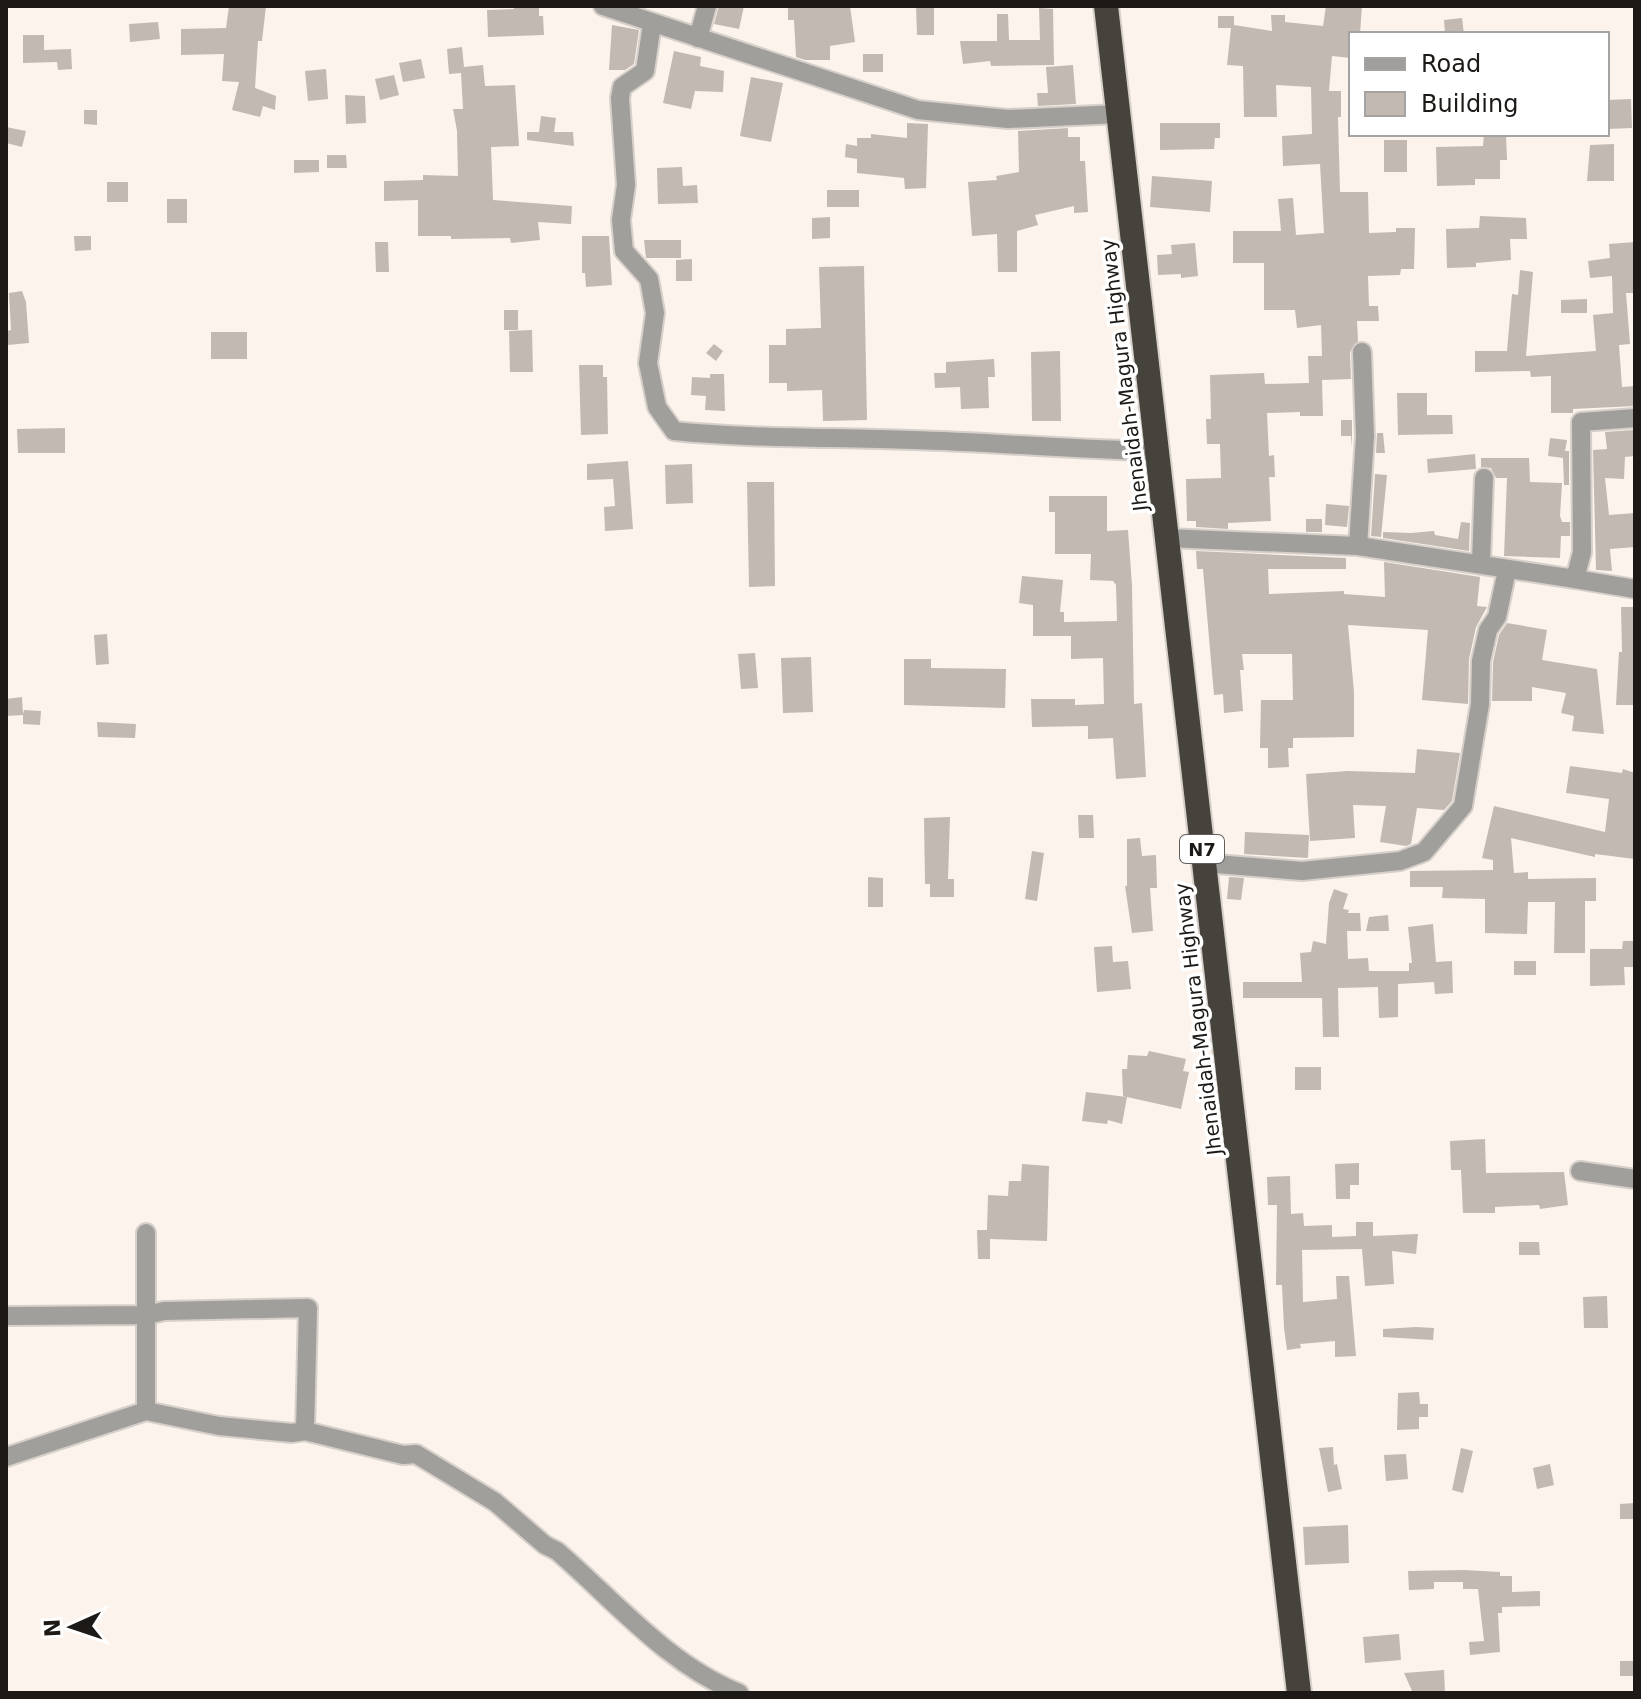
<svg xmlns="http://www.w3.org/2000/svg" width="1641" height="1699" viewBox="0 0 1641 1699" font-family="'DejaVu Sans',sans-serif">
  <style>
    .building { fill: #c2b9b3 }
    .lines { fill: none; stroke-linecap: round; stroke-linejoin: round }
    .street-casing { stroke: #d7d0ca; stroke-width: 22 }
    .highway-casing { stroke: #d7d0ca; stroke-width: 28 }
    .street { stroke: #a19f9c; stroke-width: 18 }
    .highway { stroke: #45433b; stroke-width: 24 }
    .labels { text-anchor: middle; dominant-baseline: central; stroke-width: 7; stroke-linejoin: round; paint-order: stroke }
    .shield { fill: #fff; stroke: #605e5c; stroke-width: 2 }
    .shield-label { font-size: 18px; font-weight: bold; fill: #1c1916 }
    .street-label { font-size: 20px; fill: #1c1916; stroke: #fff }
  </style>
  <rect width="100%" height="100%" fill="#fbf3ec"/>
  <path class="building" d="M 229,6 L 266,6 L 262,41 L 258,41 L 255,88 L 276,96 L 275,110 L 263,106 L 260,117 L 232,110 L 239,82 L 222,81 L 224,54 L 181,55 L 181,29 L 226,28 Z
    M 514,6 L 539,6 L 539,16 L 543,16 L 544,35 L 488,37 L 487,10 L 514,9 Z
    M 719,6 L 744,6 L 739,29 L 714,24 Z
    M 788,6 L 850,6 L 855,42 L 830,46 L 830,60 L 805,60 L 796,57 L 794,20 L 788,20 Z
    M 916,6 L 934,6 L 934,35 L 917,35 Z
    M 1326,6 L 1362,6 L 1360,34 L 1351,34 L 1351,58 L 1332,56 L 1329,91 L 1341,91 L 1341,117 L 1338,117 L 1340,192 L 1368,192 L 1369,233 L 1396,232 L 1396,228 L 1415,228 L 1414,269 L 1401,269 L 1400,275 L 1368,276 L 1369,306 L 1378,306 L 1379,321 L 1357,321 L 1358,341 L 1350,352 L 1351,379 L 1322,380 L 1323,416 L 1300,416 L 1300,412 L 1267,413 L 1269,456 L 1274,455 L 1275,477 L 1269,477 L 1271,521 L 1228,523 L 1228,529 L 1196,527 L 1196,521 L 1187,521 L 1186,479 L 1221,478 L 1220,444 L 1207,444 L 1206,419 L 1211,419 L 1210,375 L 1264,373 L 1265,384 L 1309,383 L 1308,356 L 1322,356 L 1321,325 L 1297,328 L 1295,310 L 1264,310 L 1264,263 L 1233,263 L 1233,231 L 1281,231 L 1278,199 L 1293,198 L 1296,235 L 1324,233 L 1320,164 L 1283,166 L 1282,136 L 1312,134 L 1311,87 L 1276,85 L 1277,117 L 1244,117 L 1243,66 L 1227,65 L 1231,28 L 1218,28 L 1218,16 L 1234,16 L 1234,25 L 1272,31 L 1271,15 L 1285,15 L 1285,22 L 1323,26 Z
    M 1039,8 L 1053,9 L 1054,65 L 991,66 L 990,61 L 963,64 L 960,41 L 997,41 L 997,14 L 1008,14 L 1009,40 L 1040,40 Z
    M 1462,18 L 1464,34 L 1445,34 L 1444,20 Z
    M 158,22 L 160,39 L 130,42 L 129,24 Z
    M 612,25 L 639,30 L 634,64 L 625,70 L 609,70 Z
    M 23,35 L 44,35 L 44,50 L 71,49 L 72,69 L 58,70 L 57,62 L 23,63 Z
    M 462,47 L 464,67 L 483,65 L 485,86 L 515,85 L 519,146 L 491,147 L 493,200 L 572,206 L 571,224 L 538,222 L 540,240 L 511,243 L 510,238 L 451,239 L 451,236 L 418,236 L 418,200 L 384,201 L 384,181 L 423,180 L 423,175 L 458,176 L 457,131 L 453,109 L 463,109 L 461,73 L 449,74 L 447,49 Z
    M 674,51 L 701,57 L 700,66 L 724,71 L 723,92 L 695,91 L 691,109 L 663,103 Z
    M 863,54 L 883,54 L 883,72 L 863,72 Z
    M 421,59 L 425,78 L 403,82 L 399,63 Z
    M 1073,65 L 1076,104 L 1038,106 L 1037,93 L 1048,93 L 1046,67 Z
    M 326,69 L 328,99 L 308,101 L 305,71 Z
    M 394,75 L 399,95 L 380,100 L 375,79 Z
    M 751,77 L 783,83 L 771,142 L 740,136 Z
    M 345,95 L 365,96 L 366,123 L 346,124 Z
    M 1631,99 L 1632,128 L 1607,129 L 1607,100 Z
    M 84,110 L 97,110 L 97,125 L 84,124 Z
    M 541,116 L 556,118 L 554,132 L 573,132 L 574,146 L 527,140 L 527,132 L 539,132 Z
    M 907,123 L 928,124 L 926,188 L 905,189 L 904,178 L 857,173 L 857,159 L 845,157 L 846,144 L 857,146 L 857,138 L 871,138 L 871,134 L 907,138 Z
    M 1160,123 L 1220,123 L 1220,138 L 1215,138 L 1214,149 L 1160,150 Z
    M 6,127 L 26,131 L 22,147 L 6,143 Z
    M 1068,128 L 1068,137 L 1080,137 L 1080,161 L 1085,161 L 1088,212 L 1074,213 L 1074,206 L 1035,215 L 1038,225 L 1017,231 L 1017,272 L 998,272 L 997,234 L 972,236 L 968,182 L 997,180 L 996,176 L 1019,172 L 1018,131 Z
    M 1484,134 L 1506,134 L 1507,160 L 1500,160 L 1500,179 L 1475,179 L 1475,185 L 1437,186 L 1436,147 L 1483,146 Z
    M 1384,140 L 1407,140 L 1407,172 L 1384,172 Z
    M 1614,144 L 1614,181 L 1587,181 L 1590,145 Z
    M 327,155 L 346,155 L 347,168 L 327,168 Z
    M 294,160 L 319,160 L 319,172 L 294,173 Z
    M 682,167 L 683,186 L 697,185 L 698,203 L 658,204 L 657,168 Z
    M 1152,176 L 1212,181 L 1210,212 L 1150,207 Z
    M 107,182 L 128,182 L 128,202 L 107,202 Z
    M 827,190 L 859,190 L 859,207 L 827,207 Z
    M 167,199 L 187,199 L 187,223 L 167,223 Z
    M 1480,216 L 1526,218 L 1527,239 L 1510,239 L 1511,260 L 1476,263 L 1476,267 L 1447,268 L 1446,229 L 1479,228 Z
    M 830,217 L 830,238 L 812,239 L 812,218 Z
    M 74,236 L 91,236 L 91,250 L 75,251 Z
    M 582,236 L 609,236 L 612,285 L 586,287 L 585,273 L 582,273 Z
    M 644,240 L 681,240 L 681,258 L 646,258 Z
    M 375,242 L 388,242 L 389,272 L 376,272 Z
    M 1635,242 L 1635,293 L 1626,293 L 1630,344 L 1619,345 L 1622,387 L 1635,386 L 1635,406 L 1573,409 L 1573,413 L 1551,413 L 1551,376 L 1531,377 L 1530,371 L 1475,372 L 1475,351 L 1507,351 L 1512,294 L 1518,295 L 1520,270 L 1533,272 L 1526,356 L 1596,351 L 1593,315 L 1613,313 L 1612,276 L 1590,278 L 1588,261 L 1610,258 L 1609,244 Z
    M 1195,243 L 1198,276 L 1181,278 L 1181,274 L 1158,275 L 1157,255 L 1172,254 L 1171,245 Z
    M 692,259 L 692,281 L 676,281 L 676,260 Z
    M 864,266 L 867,420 L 823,421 L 822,390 L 787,391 L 787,383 L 769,383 L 769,345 L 786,345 L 786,329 L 821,328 L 819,267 Z
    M 22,291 L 26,302 L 29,343 L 8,345 L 7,331 L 11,330 L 9,293 Z
    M 1587,299 L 1587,313 L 1561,313 L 1561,300 Z
    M 504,310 L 518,310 L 518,330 L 504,330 Z
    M 532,330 L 533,372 L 510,372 L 509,331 Z
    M 211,332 L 247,332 L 247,359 L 211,359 Z
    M 714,344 L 723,351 L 716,361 L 706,353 Z
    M 1060,351 L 1061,421 L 1032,421 L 1031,352 Z
    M 994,359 L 995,377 L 988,377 L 989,408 L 961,409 L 960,387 L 935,388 L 934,373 L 946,373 L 946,362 Z
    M 579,365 L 603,365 L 603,377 L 607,377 L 608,434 L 581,435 Z
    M 710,374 L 724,374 L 725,411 L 705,410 L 706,396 L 691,395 L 692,377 L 710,378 Z
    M 1397,393 L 1427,393 L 1427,415 L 1452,415 L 1453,434 L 1398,435 Z
    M 1341,420 L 1352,420 L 1352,448 L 1351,436 L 1341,436 Z
    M 65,428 L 65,453 L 18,453 L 17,429 Z
    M 1633,430 L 1635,456 L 1625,457 L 1624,479 L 1605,478 L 1609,515 L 1635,513 L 1635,547 L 1610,549 L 1612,571 L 1596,570 L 1593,450 L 1607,449 L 1605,432 Z
    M 1377,433 L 1383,433 L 1385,453 L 1376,453 Z
    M 1550,438 L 1567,440 L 1565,451 L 1569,451 L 1569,485 L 1564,485 L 1563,458 L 1548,456 Z
    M 1475,454 L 1476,469 L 1428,473 L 1427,459 Z
    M 1481,458 L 1529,458 L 1530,482 L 1562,483 L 1560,516 L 1562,522 L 1570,522 L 1570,536 L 1561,536 L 1560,558 L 1504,556 L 1507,478 L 1496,478 L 1491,468 L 1481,467 Z
    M 628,461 L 633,529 L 605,531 L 604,507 L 615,506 L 613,479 L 587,480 L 587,464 Z
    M 692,464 L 693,503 L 666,504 L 665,465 Z
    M 1375,474 L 1387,475 L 1381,537 L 1371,536 Z
    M 747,482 L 774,482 L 775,586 L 749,587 Z
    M 1049,496 L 1107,496 L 1107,531 L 1128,530 L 1132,585 L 1134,704 L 1142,703 L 1146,777 L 1116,779 L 1113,738 L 1088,739 L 1088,726 L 1032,727 L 1031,699 L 1075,699 L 1075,705 L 1104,704 L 1103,658 L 1071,659 L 1071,636 L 1033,636 L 1033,605 L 1019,603 L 1022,576 L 1063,580 L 1060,612 L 1064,612 L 1064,622 L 1117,621 L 1116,585 L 1113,581 L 1090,580 L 1091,554 L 1055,554 L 1055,512 L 1049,512 Z
    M 1326,504 L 1349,506 L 1347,527 L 1325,525 Z
    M 1306,519 L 1322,519 L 1322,532 L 1306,532 Z
    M 1461,522 L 1470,523 L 1469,551 L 1383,538 L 1383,532 L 1411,533 L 1434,531 L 1435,535 L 1458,539 Z
    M 1196,551 L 1346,558 L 1346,569 L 1268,569 L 1269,594 L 1344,591 L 1344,594 L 1385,597 L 1384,562 L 1480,577 L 1477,606 L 1487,607 L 1476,627 L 1469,659 L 1468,704 L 1422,700 L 1428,630 L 1348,625 L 1354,692 L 1354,737 L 1293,738 L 1293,748 L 1288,748 L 1289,767 L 1268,768 L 1268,748 L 1260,748 L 1261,700 L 1293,700 L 1292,654 L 1242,654 L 1244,670 L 1240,670 L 1243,711 L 1224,713 L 1223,694 L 1214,695 L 1203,569 L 1197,569 Z
    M 1621,607 L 1635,607 L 1635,705 L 1616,705 L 1619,652 L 1622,652 Z
    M 1507,623 L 1547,630 L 1542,660 L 1597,669 L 1604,734 L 1572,731 L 1574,716 L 1561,713 L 1566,693 L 1532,687 L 1532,701 L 1492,701 L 1493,662 L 1499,635 Z
    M 107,634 L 109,664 L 96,665 L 94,635 Z
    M 755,653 L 758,688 L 741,689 L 738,654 Z
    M 811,657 L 813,712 L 783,713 L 781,658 Z
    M 904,659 L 931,659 L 931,668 L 1006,669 L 1005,708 L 904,705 Z
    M 22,697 L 23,714 L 24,710 L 41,711 L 40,725 L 23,724 L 23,715 L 6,716 L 6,699 Z
    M 97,722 L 136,724 L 135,738 L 98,737 Z
    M 1417,749 L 1460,753 L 1452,801 L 1444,810 L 1417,808 L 1411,844 L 1406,846 L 1380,842 L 1386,806 L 1353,805 L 1355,838 L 1310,841 L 1306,774 L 1348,771 L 1415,773 Z
    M 1570,766 L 1622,773 L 1623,769 L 1635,773 L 1635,859 L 1595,854 L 1595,857 L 1511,838 L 1514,873 L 1528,872 L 1528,879 L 1596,878 L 1596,901 L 1585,901 L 1585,953 L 1554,953 L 1555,902 L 1528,902 L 1527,934 L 1485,933 L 1485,899 L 1442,898 L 1443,887 L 1410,887 L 1410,871 L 1493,870 L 1493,860 L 1482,858 L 1494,806 L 1605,832 L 1609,799 L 1566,793 Z
    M 1078,815 L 1093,815 L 1094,838 L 1079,838 Z
    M 950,817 L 948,879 L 954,879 L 954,897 L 930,897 L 930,884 L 925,884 L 924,818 Z
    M 1245,832 L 1309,835 L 1308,858 L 1244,854 Z
    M 1140,838 L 1142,856 L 1156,855 L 1157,888 L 1150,888 L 1153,931 L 1132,933 L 1125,886 L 1127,886 L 1127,839 Z
    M 1032,851 L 1044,853 L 1037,901 L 1025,899 Z
    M 868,877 L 883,878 L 883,907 L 868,907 Z
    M 1229,877 L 1244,878 L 1241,900 L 1227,899 Z
    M 1334,889 L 1348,894 L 1343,909 L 1349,910 L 1348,913 L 1360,913 L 1361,931 L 1347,931 L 1348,959 L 1368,958 L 1369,971 L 1409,971 L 1409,963 L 1412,963 L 1408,927 L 1433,924 L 1436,962 L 1452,961 L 1453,993 L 1435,994 L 1434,982 L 1398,984 L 1398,1017 L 1379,1018 L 1378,987 L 1338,988 L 1339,1037 L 1323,1037 L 1322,998 L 1243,998 L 1243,982 L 1302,982 L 1300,953 L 1311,952 L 1313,941 L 1326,944 L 1329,903 Z
    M 1388,915 L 1389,931 L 1366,931 L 1369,917 Z
    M 1623,941 L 1635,941 L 1635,967 L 1624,967 L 1625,985 L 1590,986 L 1590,949 L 1622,949 Z
    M 1112,946 L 1113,962 L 1128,961 L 1131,989 L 1097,992 L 1094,947 Z
    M 1514,961 L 1536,961 L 1536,975 L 1514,975 Z
    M 1149,1051 L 1186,1059 L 1183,1071 L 1189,1072 L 1181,1109 L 1127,1097 L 1122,1124 L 1108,1120 L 1107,1124 L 1082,1121 L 1086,1092 L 1127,1097 L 1123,1096 L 1122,1069 L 1127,1069 L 1128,1055 L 1147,1056 Z
    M 1295,1067 L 1321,1067 L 1321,1090 L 1295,1090 Z
    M 1485,1139 L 1486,1173 L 1564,1172 L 1568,1205 L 1540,1209 L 1539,1205 L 1495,1207 L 1495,1213 L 1463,1213 L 1461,1170 L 1451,1170 L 1450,1141 Z
    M 1359,1163 L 1359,1185 L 1350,1185 L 1350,1199 L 1336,1199 L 1335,1164 Z
    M 1022,1164 L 1049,1166 L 1047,1241 L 990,1239 L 990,1259 L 978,1259 L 977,1230 L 987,1230 L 988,1195 L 1008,1196 L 1009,1181 L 1021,1181 Z
    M 1290,1176 L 1291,1214 L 1303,1213 L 1304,1226 L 1332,1225 L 1332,1237 L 1356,1236 L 1356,1222 L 1373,1222 L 1373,1236 L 1418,1234 L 1416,1254 L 1392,1251 L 1394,1284 L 1365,1286 L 1362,1249 L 1302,1250 L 1303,1302 L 1337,1299 L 1336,1276 L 1349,1276 L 1356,1356 L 1335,1357 L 1335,1341 L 1300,1344 L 1301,1348 L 1287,1350 L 1284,1328 L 1282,1285 L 1276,1285 L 1277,1205 L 1268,1205 L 1267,1177 Z
    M 1519,1242 L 1539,1242 L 1540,1255 L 1519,1255 Z
    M 1607,1296 L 1608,1328 L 1584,1328 L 1583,1297 Z
    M 1416,1327 L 1434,1328 L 1433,1340 L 1383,1337 L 1383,1329 Z
    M 1419,1392 L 1420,1404 L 1428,1404 L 1428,1417 L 1419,1417 L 1419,1429 L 1397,1430 L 1398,1393 Z
    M 1333,1447 L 1334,1465 L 1337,1464 L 1342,1489 L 1328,1492 L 1319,1448 Z
    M 1461,1448 L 1473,1451 L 1463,1493 L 1452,1490 Z
    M 1406,1454 L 1408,1479 L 1386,1481 L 1384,1455 Z
    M 1550,1464 L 1554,1485 L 1537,1489 L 1533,1468 Z
    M 1635,1503 L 1635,1519 L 1620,1519 L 1620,1504 Z
    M 1348,1525 L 1349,1563 L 1305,1565 L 1303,1527 Z
    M 1464,1570 L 1500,1572 L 1500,1576 L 1512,1576 L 1512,1592 L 1540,1591 L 1540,1606 L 1502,1607 L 1502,1613 L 1498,1613 L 1500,1652 L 1470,1655 L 1469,1642 L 1484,1641 L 1478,1589 L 1463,1589 L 1463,1582 L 1434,1582 L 1434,1589 L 1409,1590 L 1408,1571 Z
    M 1399,1634 L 1401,1660 L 1365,1663 L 1363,1637 Z
    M 1620,1661 L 1635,1661 L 1635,1676 L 1620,1676 Z
    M 1444,1670 L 1445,1693 L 1413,1693 L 1404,1673 Z"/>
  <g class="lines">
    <defs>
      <path id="street" d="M 603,6 L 918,110 L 1008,119 L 1118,114
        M 652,24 L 645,71 L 622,87 L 620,98 L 626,185 L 621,220 L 624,251 L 649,279 L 655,313 L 648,363 L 657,407 L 674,431 C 753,439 832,437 912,440 C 994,442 1075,450 1157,451
        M 698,38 L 707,6
        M 1167,538 L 1358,546 L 1575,579 L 1582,552 L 1581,422 L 1635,418
        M 1358,546 L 1365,436 L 1362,352
        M 1481,563 L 1484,478
        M 1575,579 L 1635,589
        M 1204,863 L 1302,871 L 1400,861 L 1424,852 L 1463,806 L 1480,704 L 1481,661 L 1488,630 L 1497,617 L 1507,570
        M 1580,1171 L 1635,1179
        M 146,1233 L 146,1411
        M 6,1316 L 147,1315 L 164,1311 L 308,1308 L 305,1431
        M 6,1457 L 146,1411 L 219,1426 L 292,1433 L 305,1431 L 403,1455 L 416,1454 L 495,1502 L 545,1545 L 557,1551 C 614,1600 668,1665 739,1693"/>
      <path id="highway" d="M 1106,6 L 1299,1693"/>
    </defs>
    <use href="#street" class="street-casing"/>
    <use href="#highway" class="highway-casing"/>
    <use href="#street" class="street"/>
    <use href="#highway" class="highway"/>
  </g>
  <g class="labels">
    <rect class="shield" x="1180" y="835" width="44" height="28" rx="6"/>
    <g class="shield-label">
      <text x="1202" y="849">N7</text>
    </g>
    <g class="street-label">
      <text transform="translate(1124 375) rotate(-97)">Jhenaidah-Magura Highway</text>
      <text transform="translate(1198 1019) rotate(-97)">Jhenaidah-Magura Highway</text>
    </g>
  </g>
  <rect width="1641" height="1699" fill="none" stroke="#1c1916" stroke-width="16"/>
  <rect x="1349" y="32" width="260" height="104" fill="#ffffff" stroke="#a4a3a2" stroke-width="2"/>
  <rect x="1365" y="58" width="40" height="12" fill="#a19f9c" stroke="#a4a3a2" stroke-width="2"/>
  <text x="1421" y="72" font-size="24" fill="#1c1916">Road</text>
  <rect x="1365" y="92" width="40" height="24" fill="#c2b9b3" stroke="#a4a3a2" stroke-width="2"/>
  <text x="1421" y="112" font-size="24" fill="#1c1916">Building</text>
  <g transform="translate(72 1627) rotate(267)" stroke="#ffffff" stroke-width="6" paint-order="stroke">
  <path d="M0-6L14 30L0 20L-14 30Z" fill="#1c1916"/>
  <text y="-12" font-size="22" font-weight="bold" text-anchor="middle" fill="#1c1916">N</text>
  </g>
</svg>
